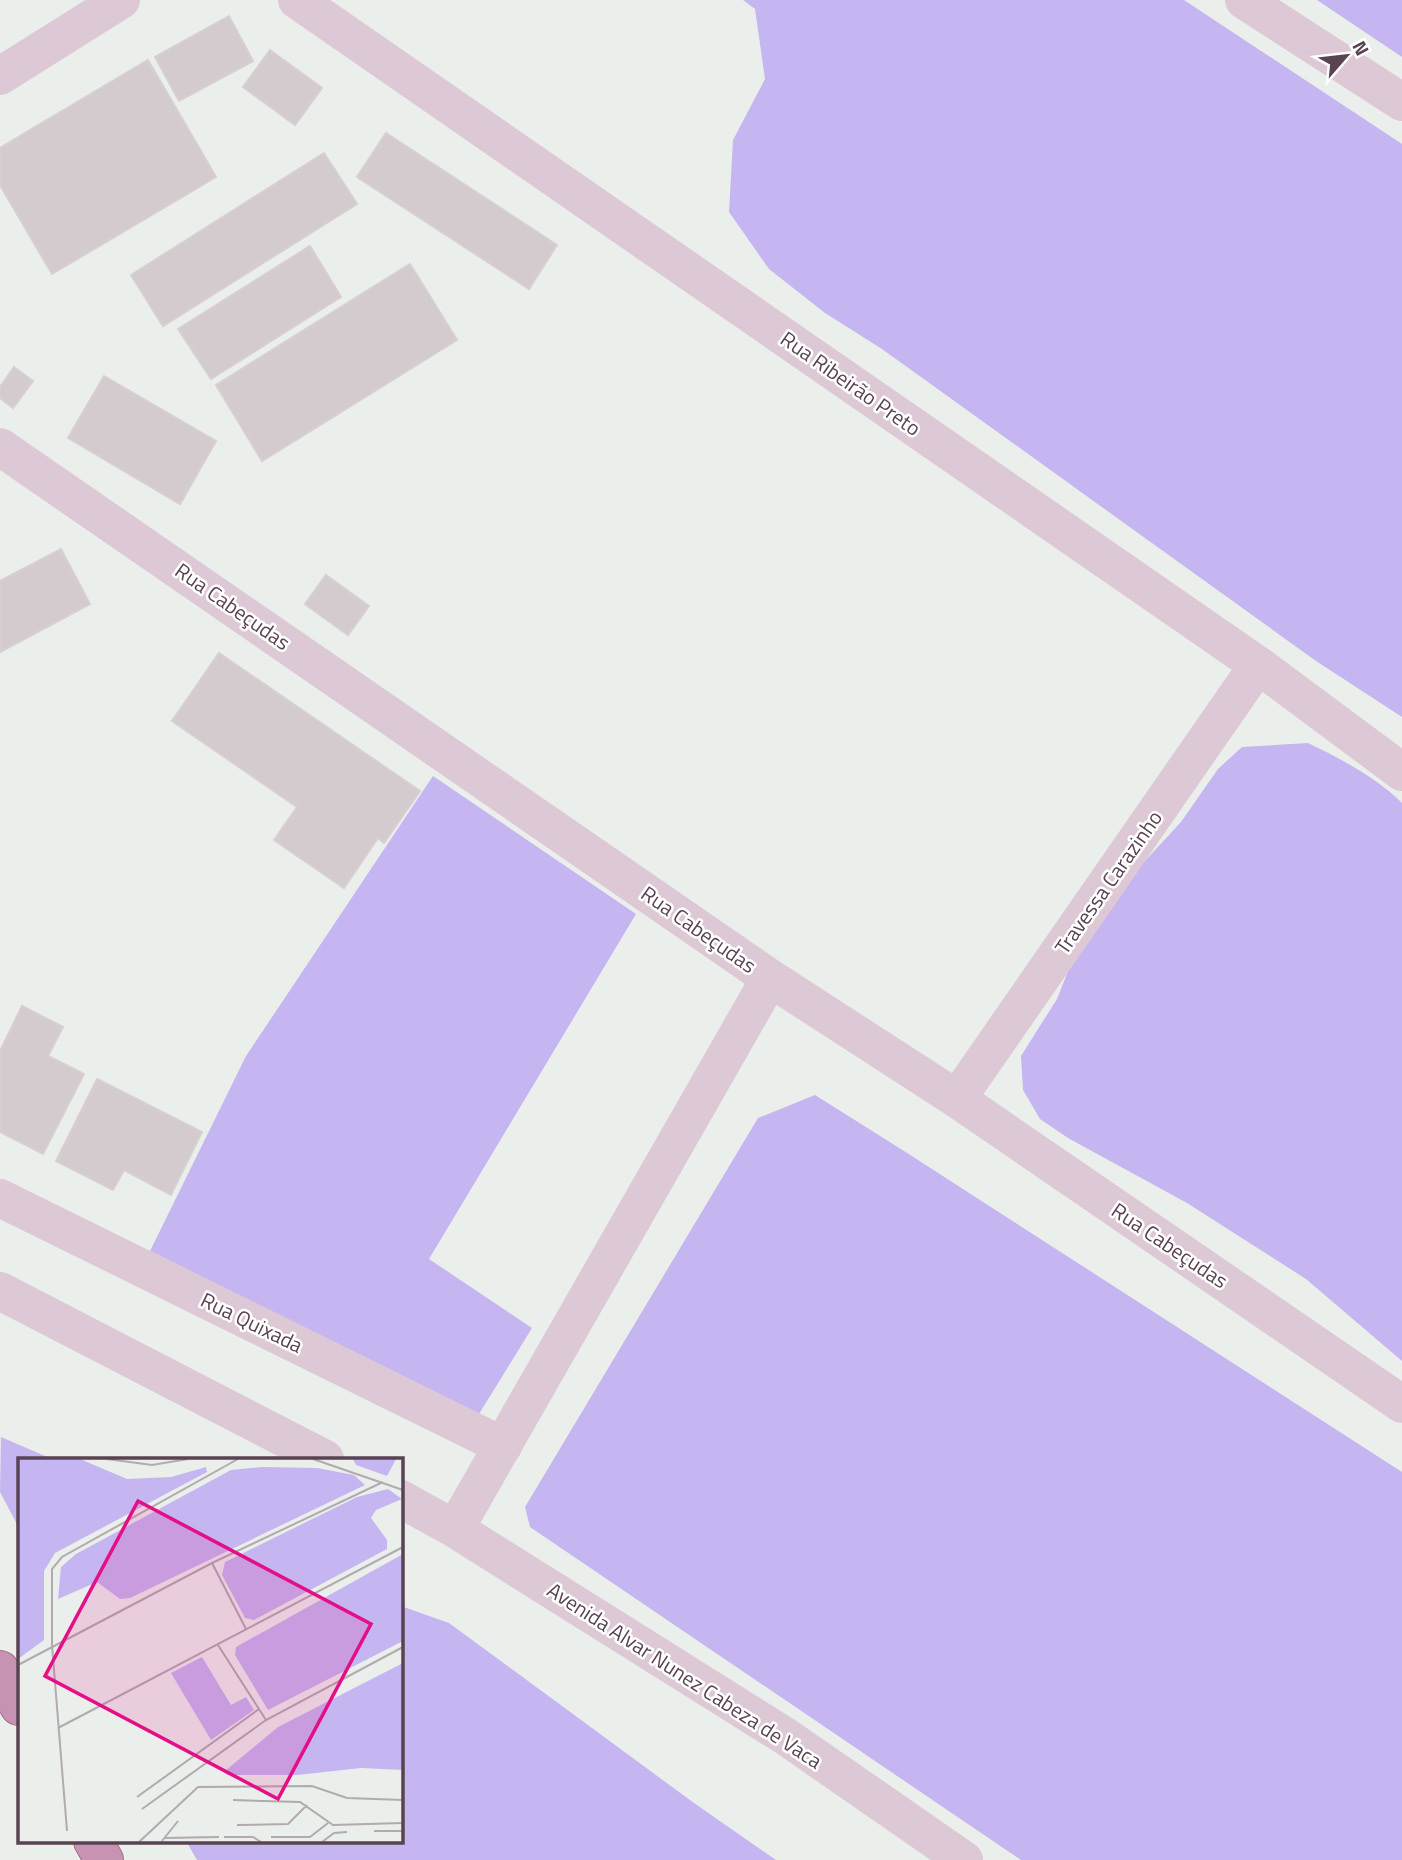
<svg xmlns="http://www.w3.org/2000/svg" width="1402" height="1860" viewBox="0 0 1402 1860" font-family="'Titillium Web',sans-serif">
  <style>
    .green { fill: #c5b5f0 }
    .building { fill: #d3cbce; stroke: #d8cfd2; stroke-width: 2 }
    .lines { fill: none; stroke-linecap: round; stroke-linejoin: round }
    .trunk-casing { stroke: #aa6b91; stroke-width: 40 }
    .minor { stroke: #ddc8d6; stroke-width: 38 }
    .trunk { stroke: #c694b2; stroke-width: 38 }
    .labels { text-anchor: middle; dominant-baseline: central; stroke-width: 5; stroke-linejoin: round; paint-order: stroke }
    .street-label { font-size: 21px; fill: #594352; stroke: #fff }
    .inset-road { fill: none; stroke: #b1aaae; stroke-width: 2 }
    .view { fill: #e40f86; fill-opacity: 0.15; stroke: #e40f86; stroke-width: 3.5 }
    .inset-edge { fill: none; stroke: #594352; stroke-width: 3.5 }
  </style>
  <rect width="100%" height="100%" fill="#ebefeb"/>
  <path class="green" d="M 743,0 L 1184,0 L 1402,144 L 1402,717 L 1316,661 L 882,349 L 825,313 L 769,269 L 729,212 L 733,140 L 765,79 L 755,9 Z
    M 1317,0 L 1402,0 L 1402,57 Z
    M 1308,743 C 1341,759 1376,777 1402,803 L 1402,1361 L 1306,1279 L 1187,1203 L 1068,1138 L 1040,1119 L 1023,1090 L 1021,1056 L 1057,999 L 1070,966 L 1130,877 L 1181,822 L 1218,769 L 1242,747 Z
    M 433,776 L 636,914 L 429,1259 L 532,1328 L 479,1414 L 150,1251 L 246,1056 Z
    M 815,1095 L 904,1151 L 1402,1472 L 1402,1860 L 1021,1860 L 530,1527 L 525,1507 L 758,1118 Z
    M 1,1437 L 52,1459 L 19,1459 L 19,1528 L 0,1492 Z
    M 401,1606 L 449,1623 L 694,1803 L 776,1860 L 197,1860 L 186,1841 L 401,1841 Z"/>
  <path class="building" d="M 229,16 L 253,61 L 179,101 L 155,57 Z
    M 270,50 L 322,88 L 295,125 L 243,87 Z
    M 148,60 L 216,177 L 52,274 L 0,185 L 0,148 Z
    M 386,133 L 557,245 L 529,289 L 357,177 Z
    M 324,153 L 357,204 L 163,326 L 131,275 Z
    M 310,246 L 341,297 L 211,379 L 178,329 Z
    M 410,264 L 457,340 L 262,461 L 216,385 Z
    M 14,367 L 33,381 L 13,408 L 0,398 L 0,387 Z
    M 104,376 L 216,441 L 180,504 L 68,438 Z
    M 61,549 L 90,604 L 0,652 L 0,581 Z
    M 326,575 L 369,606 L 348,635 L 305,604 Z
    M 219,653 L 420,791 L 384,843 L 378,838 L 344,888 L 274,840 L 297,807 L 172,721 Z
    M 22,1006 L 63,1027 L 48,1056 L 84,1074 L 43,1154 L 0,1132 L 0,1051 Z
    M 97,1079 L 202,1132 L 171,1195 L 124,1170 L 113,1190 L 56,1161 Z"/>
  <g class="lines">
    <defs>
      <path id="trunk" d="M 0,1670 L 19,1706
        M 93,1841 L 104,1860"/>
    </defs>
    <use href="#trunk" class="trunk-casing"/>
    <path class="minor" d="M 297,0 L 1258,665 L 1402,772
      M 1244,0 L 1402,102
      M 0,76 L 121,0
      M 0,447 L 770,978 L 957,1099 L 1402,1404
      M 957,1099 L 1258,665
      M 0,1198 L 503,1446
      M 0,1291 L 325,1459
      M 401,1499 L 455,1529 L 785,1736 L 964,1860
      M 455,1529 L 770,978"/>
    <use href="#trunk" class="trunk"/>
  </g>
  <g class="labels">
    <g class="street-label">
      <text transform="translate(851 383) rotate(35)">Rua Ribeirão Preto</text>
      <text transform="translate(233 606) rotate(35)">Rua Cabeçudas</text>
      <text transform="translate(1108 882) rotate(-55)">Travessa Carazinho</text>
      <text transform="translate(699 929) rotate(35)">Rua Cabeçudas</text>
      <text transform="translate(1170 1245) rotate(34)">Rua Cabeçudas</text>
      <text transform="translate(252 1322) rotate(26)">Rua Quixada</text>
      <text transform="translate(685 1675) rotate(33)">Avenida Alvar Nunez Cabeza de Vaca</text>
    </g>
  </g>
  <g transform="translate(18 1458)">
    <rect width="385" height="385" fill="#ebefeb"/>
    <path d="M 0,1 L 62,1 L 109,21 L 153,19 L 188,9 L 189,14 L 37,95 L 26,113 L 26,182 L 0,201 ZM 335,1 L 378,1 L 369,18 L 338,7 ZM 244,9 L 299,10 L 336,17 L 347,27 L 112,140 L 102,141 L 79,124 L 40,141 L 43,109 L 58,96 L 213,12 ZM 370,31 L 384,41 L 358,52 L 353,60 L 369,82 L 369,91 L 236,162 L 227,160 L 204,117 L 207,104 L 339,39 ZM 385,96 L 385,183 L 250,252 L 217,197 L 218,189 ZM 184,199 L 213,247 L 228,239 L 236,252 L 193,282 L 153,215 ZM 385,205 L 385,312 L 343,310 L 279,317 L 209,317 L 207,313 L 260,269 Z" fill="#c5b5f0"/>
    <path class="inset-road" d="M 89,1 L 134,7 L 170,1M 295,1 L 385,32M 194,105 L 228,171M 200,187 L 248,262M 0,207 L 194,105 L 365,24M 40,270 L 385,89M 119,339 L 241,251M 215,342 L 282,344 L 315,367 L 385,365M 124,351 L 248,262 L 385,189M 219,367 L 270,366 L 289,347M 49,373 L 34,187 L 34,111 L 44,99 L 220,1M 356,373 L 385,373M 206,379 L 235,379 L 243,384M 253,379 L 292,379 L 310,365M 146,380 L 201,379M 144,383 L 160,363M 121,384 L 180,329 L 294,328 L 329,340 L 385,342M 304,384 L 316,375 L 329,374"/>
    <path class="view" d="M 120,43 L 353,166 L 260,341 L 27,218 Z"/>
    <rect width="385" height="385" class="inset-edge"/>
  </g>
  <g transform="translate(1346 56) rotate(62)" stroke="#ffffff" stroke-width="5" paint-order="stroke">
  <path d="M0-5L12 26L0 18L-12 26Z" fill="#594352"/>
  <text y="-10" font-size="19" font-weight="bold" text-anchor="middle" fill="#594352">N</text>
  </g>
</svg>
